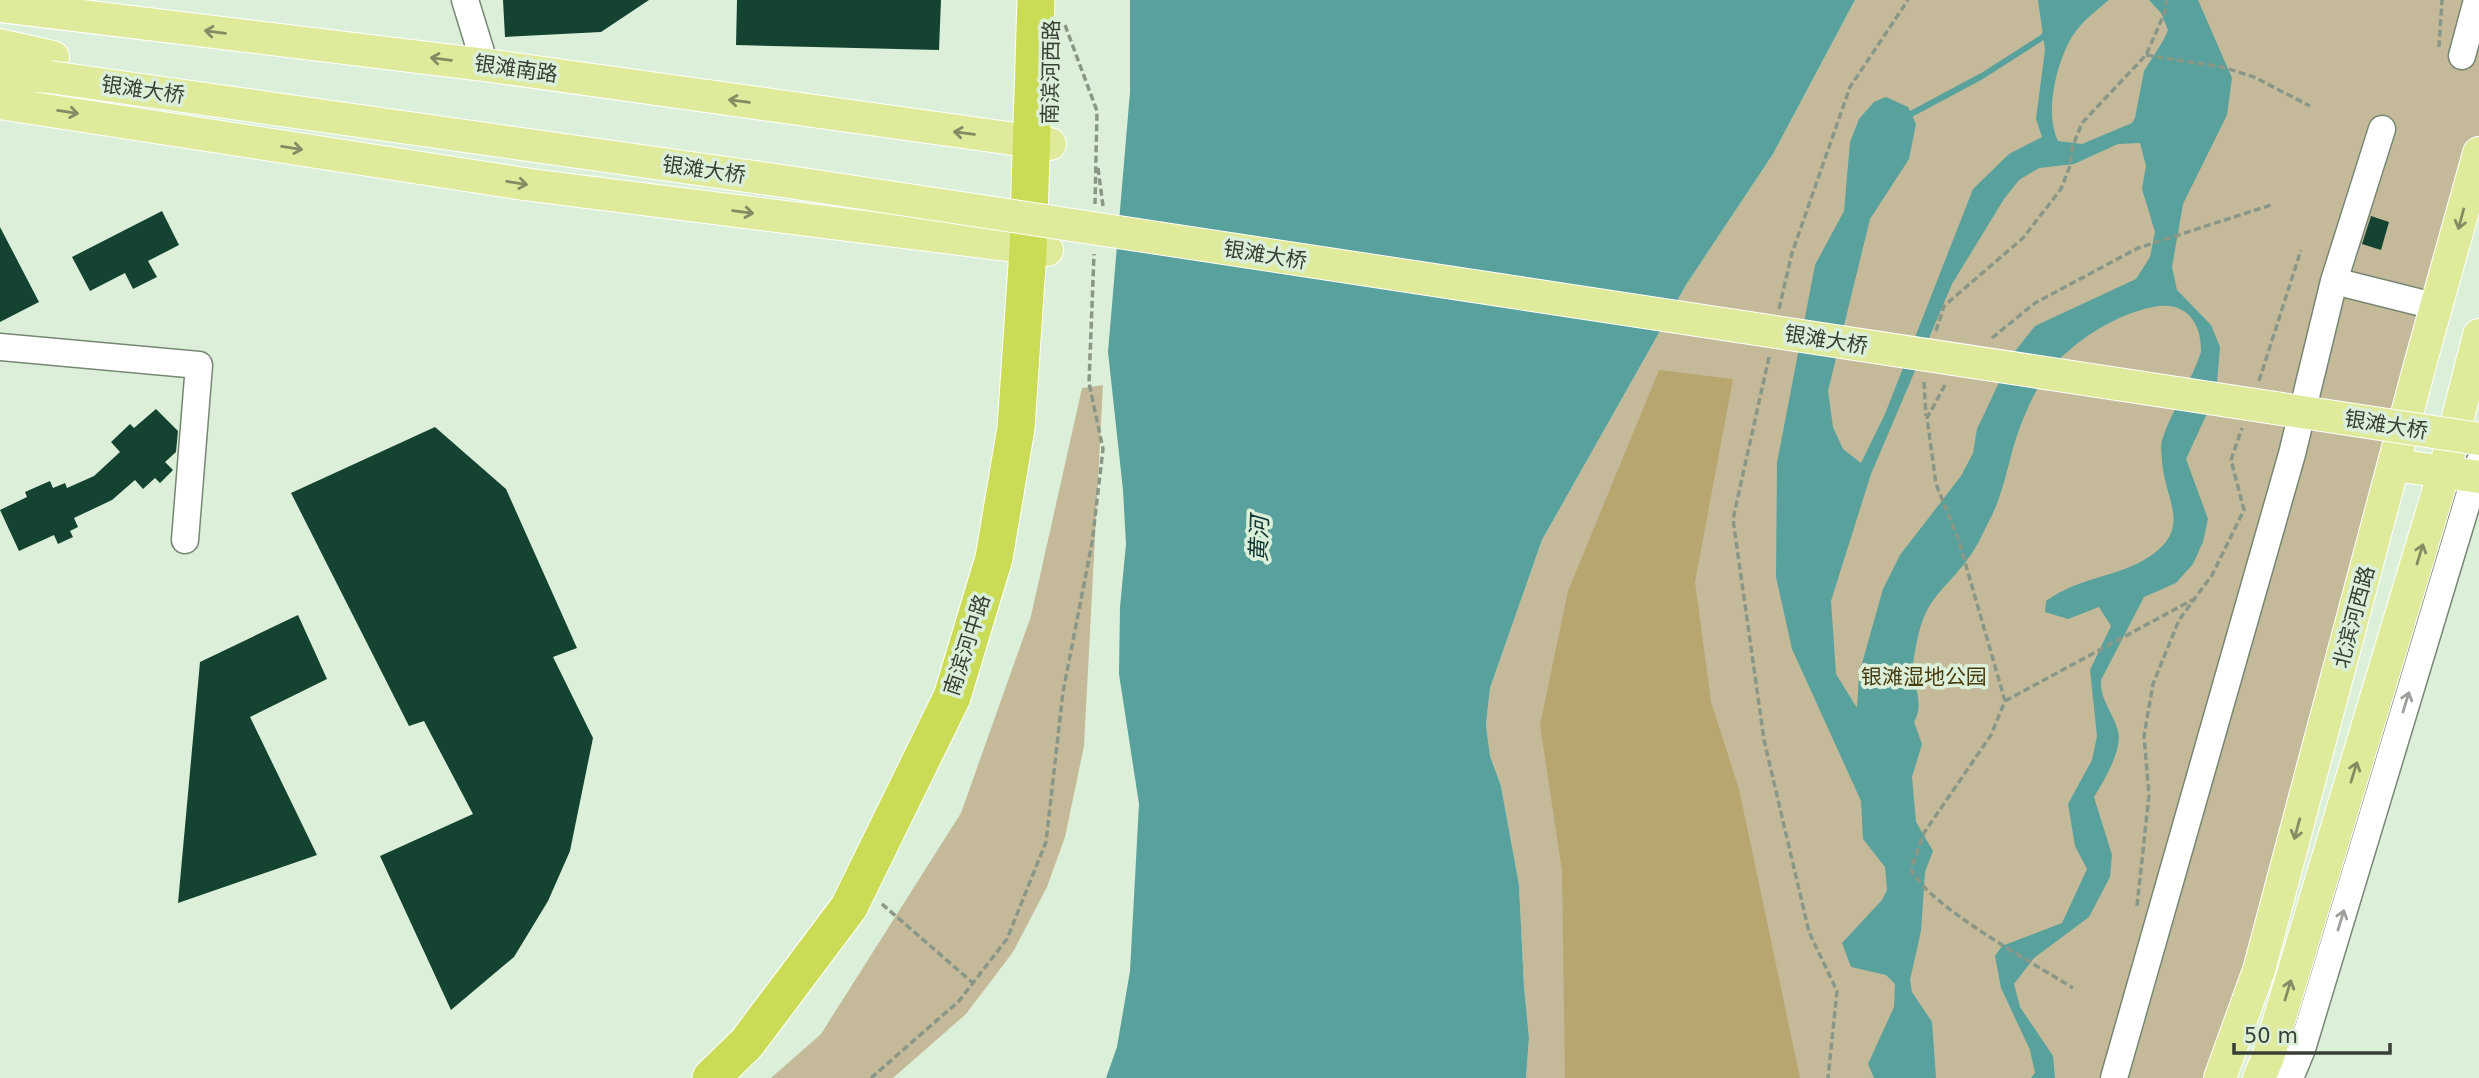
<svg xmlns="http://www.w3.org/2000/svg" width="2479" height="1078" viewBox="0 0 2479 1078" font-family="'DejaVu Sans','Noto Sans SC',sans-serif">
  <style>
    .green { fill: #c4ba9a }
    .forest { fill: #b7a670 }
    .water { fill: #58a19c; fill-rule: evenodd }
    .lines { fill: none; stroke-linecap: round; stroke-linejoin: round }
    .stream { stroke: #58a19c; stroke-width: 6 }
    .building { fill: #144332 }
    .minor-casing { stroke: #768773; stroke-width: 29 }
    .major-casing { stroke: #fff; stroke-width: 34 }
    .highway-casing { stroke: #fff; stroke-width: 39 }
    .path { stroke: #8a9787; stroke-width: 3.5; stroke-dasharray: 7 3.5; stroke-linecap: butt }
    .minor { stroke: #fff; stroke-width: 26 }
    .major { stroke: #dfea9a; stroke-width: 32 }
    .highway { stroke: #cadc56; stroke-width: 37 }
    .major-bridge-casing { stroke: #fff; stroke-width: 34; stroke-linecap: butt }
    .path-bridge { stroke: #8a9787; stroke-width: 3.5; stroke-dasharray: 7 3.5; stroke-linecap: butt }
    .major-bridge { stroke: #dfea9a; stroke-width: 32 }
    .oneway { stroke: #838c63 }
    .oneway2 { stroke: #9c9f9a }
    .labels { text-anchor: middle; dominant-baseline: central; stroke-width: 7; stroke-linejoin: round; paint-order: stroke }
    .street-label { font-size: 21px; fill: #383f36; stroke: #dcf0d9 }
    .park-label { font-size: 21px; fill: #493c10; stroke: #dcf0d9 }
    .water-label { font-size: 23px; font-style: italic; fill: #123735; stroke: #dcf0d9 }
  </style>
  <rect width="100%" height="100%" fill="#dcf0d9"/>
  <path class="green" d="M 1855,0 L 2479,0 L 2479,153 L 2220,1078 L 1526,1078 L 1529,1038 L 1524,986 L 1519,885 L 1501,786 L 1490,756 L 1486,725 L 1490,688 L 1542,540 L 1686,285 L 1773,154 Z
    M 1103,385 L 1084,746 L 1065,837 L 1047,887 L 1013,952 L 966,1014 L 893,1078 L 771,1078 L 821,1034 L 961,813 L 1031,616 L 1082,388 Z"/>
  <path class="forest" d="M 1659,370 L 1733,379 L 1695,582 L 1711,702 L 1739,789 L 1800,1078 L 1565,1078 L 1562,871 L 1540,725 L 1568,591 Z"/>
  <path class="water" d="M 1130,0 L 1855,0 L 1773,154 L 1686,285 L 1542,540 L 1490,688 L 1486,725 L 1490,756 L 1501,786 L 1519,885 L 1524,986 L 1529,1038 L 1526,1078 L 1106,1078 L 1117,1047 L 1130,971 L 1139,804 L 1119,674 L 1120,607 L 1126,544 L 1123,490 L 1108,352 L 1130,92 Z
    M 2038,0 L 2109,0 C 2093,13 2077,25 2068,44 C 2055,70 2045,114 2058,141 L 2082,144 L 2132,123 L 2135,118 L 2144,71 L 2163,41 L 2168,30 L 2161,13 L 2149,0 L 2198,0 L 2232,78 L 2227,115 L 2183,204 L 2172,267 L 2177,290 L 2211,325 L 2220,347 L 2216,394 L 2186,459 L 2208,519 L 2203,542 L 2193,564 L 2176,583 L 2144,597 L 2101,680 C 2100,700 2113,712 2118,731 C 2123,749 2104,781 2094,797 L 2112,855 L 2110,877 L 2089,917 L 2034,958 L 2014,984 L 2020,1007 L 2053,1056 L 2055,1078 L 2031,1078 L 2035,1073 L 2030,1050 L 2001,988 L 1995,956 L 2002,946 L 2062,923 L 2087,869 L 2075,846 L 2068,804 L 2092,760 L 2097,736 L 2090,670 L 2111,626 L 2099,607 L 2068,619 L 2045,612 L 2046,601 C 2079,577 2118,577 2149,557 C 2193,527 2165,502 2162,461 C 2162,455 2160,447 2162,440 C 2172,410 2191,382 2201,352 C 2202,321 2184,300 2153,307 C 2117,314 2077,339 2053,366 C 2039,381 2028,407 2020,427 C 2008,458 2005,493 1988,523 C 1982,535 1976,549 1967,560 C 1949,585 1928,597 1920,629 C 1917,640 1914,654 1913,666 C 1913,686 1925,704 1914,722 L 1922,744 L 1912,777 L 1916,822 L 1933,851 L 1925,872 L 1921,931 L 1910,980 L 1912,992 L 1932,1022 L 1936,1078 L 1874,1078 L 1868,1064 L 1894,1007 L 1895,984 L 1886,975 L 1851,967 L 1842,943 L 1882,900 L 1887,890 L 1885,867 L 1863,839 L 1861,801 L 1792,649 L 1776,577 L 1777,463 L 1815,265 L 1844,211 L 1850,142 L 1859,119 L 1874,102 L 1886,97 L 1908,107 L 1916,124 L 1909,159 L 1870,219 L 1828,391 L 1833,427 L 1843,449 L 1861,463 L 1885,414 L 1973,189 L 2009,154 L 2042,137 L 2036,119 L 2045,50 ZM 2140,143 L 2146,166 L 2142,189 L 2155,232 L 2150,257 L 2136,279 L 2035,326 L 2012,355 L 1977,429 L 1973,453 L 1961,476 L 1900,555 L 1883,589 L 1859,674 L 1857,708 L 1836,674 L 1831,601 L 1871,474 L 1952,284 L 2004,199 L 2019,180 L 2039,168 L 2074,164 L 2118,144 Z"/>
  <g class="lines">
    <path class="stream" d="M 1911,114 L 1982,76 L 2043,37 L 2047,32"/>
  </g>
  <path class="building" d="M 503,0 L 649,0 L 601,32 L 505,37 Z
    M 737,0 L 941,0 L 939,50 L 736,45 Z
    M 162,211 L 179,245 L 148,261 L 157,277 L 133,289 L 125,273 L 90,291 L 72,257 Z
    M 2371,216 L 2389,222 L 2381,250 L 2362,244 Z
    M 0,227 L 39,302 L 0,322 Z
    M 156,409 L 178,431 L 176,452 L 165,462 L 173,470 L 160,483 L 155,478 L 143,489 L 135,480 L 112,500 L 74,518 L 78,527 L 70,531 L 73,537 L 58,544 L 54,535 L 19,551 L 0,510 L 27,497 L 25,492 L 50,481 L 53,488 L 65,483 L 67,488 L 94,476 L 120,452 L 111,442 L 130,424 L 134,428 Z
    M 435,427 L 506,489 L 577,648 L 553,657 L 593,738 L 570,851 L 548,901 L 514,957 L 451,1010 L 380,856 L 473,814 L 424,721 L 409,726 L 291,493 Z
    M 298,615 L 327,679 L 250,717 L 317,855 L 178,903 L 200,662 Z"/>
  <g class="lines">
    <defs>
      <path id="minor" d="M 465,0 L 485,65
        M 2462,56 L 2477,0
        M 2334,281 L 2438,307
        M 0,347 L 199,365 L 185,540
        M 2114,1078 L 2292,454 L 2334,281 L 2382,129
        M 2290,1078 L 2302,1049 L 2479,463"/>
      <path id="major" d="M 0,6 L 485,65 L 1050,144
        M 0,45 L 53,57
        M 0,73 L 50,77
        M 0,103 L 531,185 L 1047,250
        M 2395,465 L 2479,477
        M 2220,1078 L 2259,970 L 2421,361 L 2479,153
        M 2259,1078 L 2268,1057 L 2444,472 L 2479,335"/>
      <path id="highway" d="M 711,1078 L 747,1043 L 849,907 L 952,697 L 994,558 L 1016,428 L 1028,250 L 1036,0"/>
    </defs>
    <use href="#minor" class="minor-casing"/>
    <use href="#major" class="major-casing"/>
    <use href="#highway" class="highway-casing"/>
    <path class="path" d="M 1065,25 L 1097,111 L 1095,204
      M 2439,47 L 2442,0
      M 2146,55 L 2222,67 L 2254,77 L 2310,106
      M 1098,168 L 1103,206
      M 1779,309 L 1792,253 L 1850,87 L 1908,0
      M 1769,357 L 1733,519 L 1764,740 L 1809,932 L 1837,991 L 1828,1078
      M 2259,381 L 2301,250
      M 2005,701 L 2194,599
      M 882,904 L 973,983
      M 2137,906 L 2149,795 L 2144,736 L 2153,684 L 2179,620 L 2212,575 L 2244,510 L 2231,460 L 2242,428
      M 871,1078 L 959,1001 L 1007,939 L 1046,842 L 1063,692 L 1092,543 L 1103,449 L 1089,383 L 1094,254"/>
    <use href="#minor" class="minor"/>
    <use href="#major" class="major"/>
    <use href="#highway" class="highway"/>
    <defs>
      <path id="major-bridge" d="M 50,77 L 796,183 L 2479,439"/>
    </defs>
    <use href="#major-bridge" class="major-bridge-casing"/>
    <path class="path-bridge" d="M 1936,331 L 1944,306 L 2023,238 L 2061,189 L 2070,166 L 2072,148 L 2082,123 L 2146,55 L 2164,14 L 2167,0
      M 1992,338 L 2035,303 L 2138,248 L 2271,205
      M 1924,382 L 1926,416
      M 1945,385 L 1927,418 L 1936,484 L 1959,541 L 2005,701 L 1991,735 L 1924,833 L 1911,869 C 1928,906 2035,964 2073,988"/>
    <use href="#major-bridge" class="major-bridge"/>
  </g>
  <defs><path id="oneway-shaft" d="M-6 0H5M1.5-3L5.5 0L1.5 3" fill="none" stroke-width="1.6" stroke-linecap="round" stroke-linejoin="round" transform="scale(1.75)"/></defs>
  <g class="oneway">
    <use href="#oneway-shaft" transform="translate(215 32) rotate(-173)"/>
    <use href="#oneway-shaft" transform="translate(441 59) rotate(-173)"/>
    <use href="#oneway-shaft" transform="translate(739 101) rotate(-172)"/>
    <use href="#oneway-shaft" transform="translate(68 112) rotate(9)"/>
    <use href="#oneway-shaft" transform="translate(964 133) rotate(-172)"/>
    <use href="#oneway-shaft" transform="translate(292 148) rotate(9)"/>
    <use href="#oneway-shaft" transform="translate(517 183) rotate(9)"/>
    <use href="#oneway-shaft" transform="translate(743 212) rotate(7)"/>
    <use href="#oneway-shaft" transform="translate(2461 219) rotate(105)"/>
    <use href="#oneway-shaft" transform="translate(2420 554) rotate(-73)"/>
    <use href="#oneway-shaft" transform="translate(2354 772) rotate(-73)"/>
    <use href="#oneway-shaft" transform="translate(2297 829) rotate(105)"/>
    <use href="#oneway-shaft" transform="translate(2288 990) rotate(-73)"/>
  </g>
  <g class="oneway2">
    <use href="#oneway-shaft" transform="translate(2406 702) rotate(-73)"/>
    <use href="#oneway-shaft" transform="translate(2341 920) rotate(-73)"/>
  </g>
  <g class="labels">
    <g class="street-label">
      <text transform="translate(516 69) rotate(8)">银滩南路</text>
      <text transform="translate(1051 72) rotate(-89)">南滨河西路</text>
      <text transform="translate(143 90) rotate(8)">银滩大桥</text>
      <text transform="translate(704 170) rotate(8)">银滩大桥</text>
      <text transform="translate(1265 255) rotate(9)">银滩大桥</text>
      <text transform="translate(1826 340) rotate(9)">银滩大桥</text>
      <text transform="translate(2386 425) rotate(9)">银滩大桥</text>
      <text transform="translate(2354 617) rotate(-75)">北滨河西路</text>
      <text transform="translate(967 645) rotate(-72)">南滨河中路</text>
    </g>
    <g class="park-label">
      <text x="1924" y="677">银滩湿地公园</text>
    </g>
    <g class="water-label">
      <text transform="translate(1259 539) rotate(-88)">黄河</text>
    </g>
  </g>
  <path d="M2234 1043v10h156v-10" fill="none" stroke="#383f36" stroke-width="3.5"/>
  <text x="2244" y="1043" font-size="21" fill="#383f36" stroke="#dcf0d9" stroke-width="5" paint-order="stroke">50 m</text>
</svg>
